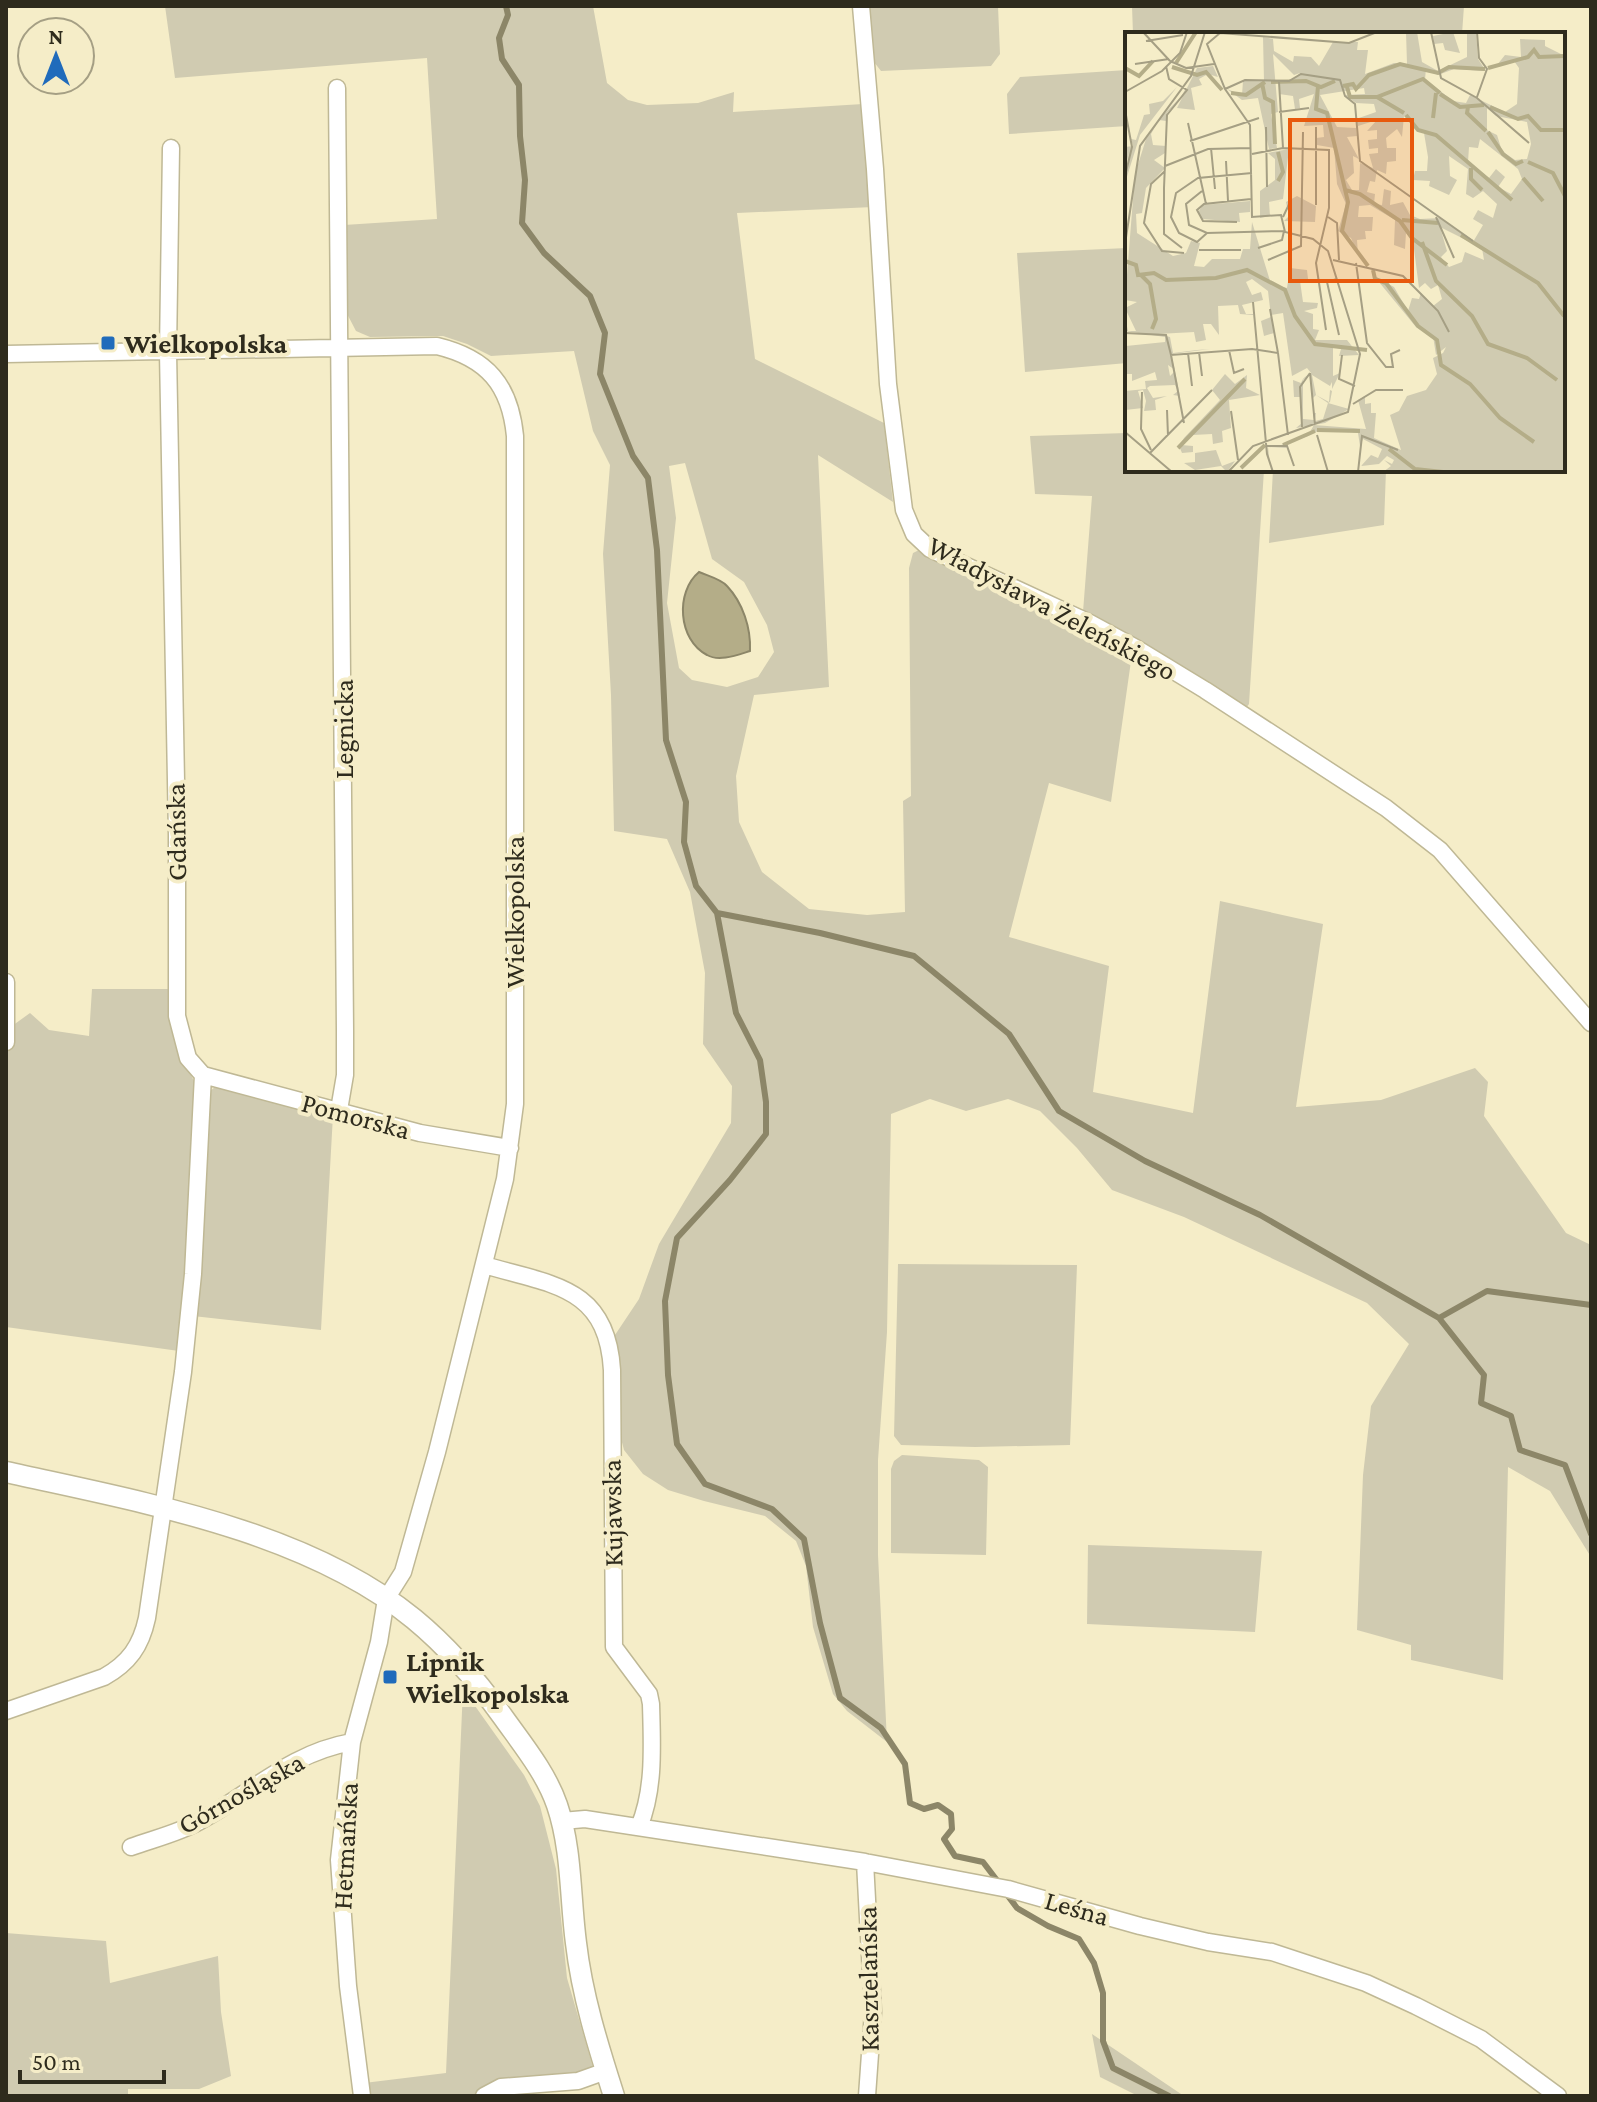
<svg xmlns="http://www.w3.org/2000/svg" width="1597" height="2102" viewBox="0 0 1597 2102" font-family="'Crimson Pro',serif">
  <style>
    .green { fill: #d0cbb1; fill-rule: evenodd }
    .water { fill: #b4ad88; stroke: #8c8668; stroke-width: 2 }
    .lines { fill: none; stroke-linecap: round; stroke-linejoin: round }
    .stream { stroke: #8c8668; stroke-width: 6 }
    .minor-casing { stroke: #bfb895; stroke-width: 19 }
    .tertiary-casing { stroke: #bfb895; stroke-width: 23 }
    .minor { stroke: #fff; stroke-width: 16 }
    .tertiary { stroke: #fff; stroke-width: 20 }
    .poi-dot { fill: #206bbb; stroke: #f5edc8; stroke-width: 3 }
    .labels { text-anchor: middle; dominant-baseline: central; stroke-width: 8; stroke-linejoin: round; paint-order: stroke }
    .poi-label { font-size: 28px; font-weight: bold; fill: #2e2b1d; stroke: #f5edc8; text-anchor: start }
    .street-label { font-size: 28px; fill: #2e2b1d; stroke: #f5edc8 }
    .inset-river { fill: none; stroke: #b4ad88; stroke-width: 4 }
    .inset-road { fill: none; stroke: #a59f84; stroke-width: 2 }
    .view { fill: #e8590c; fill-opacity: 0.15; stroke: #e8590c; stroke-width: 4 }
    .inset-edge { fill: none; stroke: #2e2b1d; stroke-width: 4 }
  </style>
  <rect width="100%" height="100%" fill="#f5edc8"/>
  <path class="green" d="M 165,6 L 593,6 L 607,83 L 628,100 L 647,105 L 698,103 L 734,92 L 733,112 L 863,104 L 873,207 L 737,213 L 755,359 L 884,423 L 893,502 L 818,455 L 829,687 L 754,695 L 736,776 L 739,822 L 762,872 L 809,909 L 867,915 L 905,912 L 903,801 L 911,796 L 909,568 L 913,553 L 919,550 L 924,553 L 1088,627 L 1130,652 L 1131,661 L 1111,802 L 1049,783 L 1009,937 L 1109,966 L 1093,1092 L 1193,1113 L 1220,901 L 1323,924 L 1296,1107 L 1381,1100 L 1475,1068 L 1488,1082 L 1484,1116 L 1566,1233 L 1591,1245 L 1591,1557 L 1550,1491 L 1508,1467 L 1503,1680 L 1411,1660 L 1411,1645 L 1357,1630 L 1363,1475 L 1371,1406 L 1409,1344 L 1367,1303 L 1184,1217 L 1112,1190 L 1077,1148 L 1040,1111 L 1008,1099 L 966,1111 L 930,1099 L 891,1114 L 887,1332 L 878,1460 L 878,1555 L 887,1742 L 847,1711 L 833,1694 L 813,1627 L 806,1566 L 796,1541 L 765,1516 L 704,1501 L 668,1490 L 643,1474 L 624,1450 L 617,1423 L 613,1338 L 639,1299 L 659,1244 L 731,1123 L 732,1086 L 703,1044 L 705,973 L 690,892 L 667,839 L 614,831 L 611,695 L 603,554 L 610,465 L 593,431 L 574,351 L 491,356 L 467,344 L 443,336 L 370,337 L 356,331 L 344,308 L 344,225 L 437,219 L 427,58 L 175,78 ZM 685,463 L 712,559 L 744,582 L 767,625 L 774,652 L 758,677 L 727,687 L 692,680 L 679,668 L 667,603 L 676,518 L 669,466 Z
    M 868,6 L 998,6 L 1000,54 L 991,66 L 881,71 L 874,62 Z
    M 1132,6 L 1464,6 L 1462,34 L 1133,34 Z
    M 1127,70 L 1127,126 L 1009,134 L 1007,94 L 1020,77 Z
    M 1127,248 L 1127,363 L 1025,372 L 1017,253 Z
    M 1127,433 L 1127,470 L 1264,470 L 1249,704 L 1246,708 L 1083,612 L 1092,496 L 1035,494 L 1030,436 Z
    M 1273,470 L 1386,470 L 1384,525 L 1269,543 Z
    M 92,989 L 172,989 L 180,1053 L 194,1081 L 197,1103 L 179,1351 L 6,1327 L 6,1050 L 12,1026 L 30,1013 L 49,1030 L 89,1036 Z
    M 224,1086 L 333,1115 L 321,1330 L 193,1316 L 209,1092 L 215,1087 Z
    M 898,1264 L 1077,1265 L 1070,1445 L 975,1447 L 901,1445 L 894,1436 Z
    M 902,1455 L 979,1460 L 988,1467 L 986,1555 L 891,1553 L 891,1469 L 894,1461 Z
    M 1088,1545 L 1262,1551 L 1255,1632 L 1087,1624 Z
    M 463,1689 L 524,1775 L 540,1806 L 556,1869 L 567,1978 L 594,2071 L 487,2086 L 477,2091 L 475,2096 L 366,2096 L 364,2083 L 446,2073 Z
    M 6,1933 L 106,1941 L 110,1983 L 218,1956 L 221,2012 L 231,2076 L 199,2089 L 128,2089 L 128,2096 L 8,2096 Z
    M 1092,2034 L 1184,2096 L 1138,2096 L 1100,2077 Z"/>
  <path class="water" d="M 699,572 C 708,576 721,579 727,586 C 743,603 751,628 750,651 C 737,655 719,662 707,655 C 678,640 675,592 699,572 Z"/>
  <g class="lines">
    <path class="stream" d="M 506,6 L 508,15 L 499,38 L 502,59 L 519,85 L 520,136 L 525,180 L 522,223 L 544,253 L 590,296 L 605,333 L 600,374 L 633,456 L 648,478 L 657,550 L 666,740 L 686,802 L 684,842 L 696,886 L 717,913 L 736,1013 L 760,1060 L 766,1102 L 766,1134 L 730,1180 L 677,1238 L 665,1301 L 668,1375 L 677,1444 L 705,1484 L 772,1509 L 804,1539 L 820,1623 L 840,1698 L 881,1728 L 905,1764 L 910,1803 L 924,1809 L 938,1805 L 951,1814 L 952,1829 L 944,1839 L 955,1856 L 983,1862 L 999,1883
      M 717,913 L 820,933 L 914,956 L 1009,1034 L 1059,1111 L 1145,1161 L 1260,1215 L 1439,1318 L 1484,1375 L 1481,1403 L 1511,1416 L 1520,1450 L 1565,1465 L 1591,1534
      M 1439,1318 L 1487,1291 L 1591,1305
      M 1005,1892 L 1017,1908 L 1048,1926 L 1079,1939 L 1094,1963 L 1103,1993 L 1103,2041 L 1113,2068 L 1169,2096"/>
    <defs>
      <path id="minor" d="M 861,6 L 875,169 L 888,384 L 904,510 L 914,534 L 930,549 L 1090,623 L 1136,648 L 1205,690 L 1386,808 L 1440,850 L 1591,1023
        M 337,88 L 345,1031 L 345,1075 L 339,1110
        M 6,354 L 437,346 C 487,358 510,385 515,436 L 515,1104 L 505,1179 L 437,1452 L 403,1572 L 386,1599 L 379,1642 L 352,1742 L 339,1860 L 348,1986 L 362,2096
        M 6,982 L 6,1042
        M 203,1075 L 420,1133 L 510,1148
        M 484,1265 C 552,1285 607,1286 612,1370 L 614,1647 L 649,1694 L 651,1704 C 652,1744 655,1789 639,1827
        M 6,1711 L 104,1677 C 129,1663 141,1646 147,1618 L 183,1372 L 193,1274 L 203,1075 L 188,1058 L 177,1016 L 177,835 L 168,352 L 171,148
        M 562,1821 L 585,1819 L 865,1862 L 1008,1889 L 1140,1926 L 1208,1942 L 1272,1952 L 1366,1983 L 1416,2006 L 1481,2039 L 1558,2096
        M 131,1847 C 153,1839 179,1833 200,1821 C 253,1792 290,1753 352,1742
        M 865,1862 L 873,2012 L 867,2096
        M 484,2096 L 501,2087 L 578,2081 L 606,2071"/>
      <path id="tertiary" d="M 6,1472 C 140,1502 305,1530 414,1619 C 448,1647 478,1682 503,1717 C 523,1745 546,1773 557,1805 C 572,1849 570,1898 576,1943 C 582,1995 598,2046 614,2096"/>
    </defs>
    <use href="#minor" class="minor-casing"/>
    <use href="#tertiary" class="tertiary-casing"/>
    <use href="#minor" class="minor"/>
    <use href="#tertiary" class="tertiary"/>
  </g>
  <g class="poi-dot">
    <rect x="100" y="335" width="16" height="16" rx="4"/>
    <rect x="382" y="1669" width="16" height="16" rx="4"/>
  </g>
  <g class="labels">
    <g class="poi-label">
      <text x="124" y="343">Wielkopolska</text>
      <text x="406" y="1661">Lipnik<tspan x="406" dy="32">Wielkopolska</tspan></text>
    </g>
    <g class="street-label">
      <text transform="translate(1052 608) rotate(28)">Władysława Żeleńskiego</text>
      <text transform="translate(343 729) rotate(-90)">Legnicka</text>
      <text transform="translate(176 832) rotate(-91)">Gdańska</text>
      <text transform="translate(514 912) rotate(-90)">Wielkopolska</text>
      <text transform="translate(356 1116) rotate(15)">Pomorska</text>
      <text transform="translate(612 1513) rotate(-91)">Kujawska</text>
      <text transform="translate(241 1793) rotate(-29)">Górnośląska</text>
      <text transform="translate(345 1846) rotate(-87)">Hetmańska</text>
      <text transform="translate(1077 1908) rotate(16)">Leśna</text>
      <text transform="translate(868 1979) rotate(-91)">Kasztelańska</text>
    </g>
  </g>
  <g transform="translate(1125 32)">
    <rect width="440" height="440" fill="#f5edc8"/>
    <path d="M 281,0 L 292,0 L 297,30 L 313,39 L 342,25 L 342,0 L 351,0 L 353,27 L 361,39 L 329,37 L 313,43 L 301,37 L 300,47 L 328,69 L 341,71 L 345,63 L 380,80 L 392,72 L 394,36 L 389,29 L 372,33 L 380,23 L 396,25 L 395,7 L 420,8 L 420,14 L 440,24 L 440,440 L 258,440 L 266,434 L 259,428 L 267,432 L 269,428 L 262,424 L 254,432 L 236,434 L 246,423 L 253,426 L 257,417 L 238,407 L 235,414 L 233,401 L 208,397 L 190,400 L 183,404 L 159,413 L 162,416 L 143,415 L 145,432 L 142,422 L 143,413 L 151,415 L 183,403 L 189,393 L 241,397 L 233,368 L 240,364 L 240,372 L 246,371 L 246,381 L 251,381 L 249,406 L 276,418 L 265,383 L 274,379 L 282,364 L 301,358 L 312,342 L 308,326 L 318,321 L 321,315 L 311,323 L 308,304 L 291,295 L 249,244 L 269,255 L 283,279 L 287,266 L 294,267 L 296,261 L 308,274 L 317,267 L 313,253 L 306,257 L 300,251 L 294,256 L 288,209 L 281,201 L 280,217 L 269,213 L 270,188 L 245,173 L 234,174 L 233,185 L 248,185 L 247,199 L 240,199 L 241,207 L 232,208 L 233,222 L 226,206 L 213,199 L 221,172 L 212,152 L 209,116 L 192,113 L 191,106 L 199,105 L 198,93 L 179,94 L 189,62 L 174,67 L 175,76 L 170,77 L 168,64 L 154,62 L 154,51 L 167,48 L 175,41 L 169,43 L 148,22 L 153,80 L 146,82 L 152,116 L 144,117 L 133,66 L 117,68 L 102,57 L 117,63 L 118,49 L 139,49 L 138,5 L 148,7 L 149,19 L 168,30 L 169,24 L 186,25 L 194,34 L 208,10 L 233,10 L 232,18 L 243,18 L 240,42 L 269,31 L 282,32 ZM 239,56 L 240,62 L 220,63 L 231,71 L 249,72 L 251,80 L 231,87 L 233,94 L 252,88 L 242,99 L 252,98 L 252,107 L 243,108 L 244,117 L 253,116 L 253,121 L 244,122 L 248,136 L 235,131 L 234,158 L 227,158 L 221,148 L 229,141 L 228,124 L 234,127 L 222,105 L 232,104 L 231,96 L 212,95 L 195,63 ZM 362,76 L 371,84 L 402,90 L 406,112 L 402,127 L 390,128 L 377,119 L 372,103 L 362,98 ZM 279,84 L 299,101 L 303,125 L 302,139 L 290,139 L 288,148 L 305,149 L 304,154 L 324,163 L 332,148 L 325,144 L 324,124 L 343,137 L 341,162 L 348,166 L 358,159 L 372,172 L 368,186 L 353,178 L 348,187 L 358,193 L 348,210 L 316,186 L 295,187 L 285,183 L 278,170 L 265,173 L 266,159 L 259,157 L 257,173 L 249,172 L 250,162 L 242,160 L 245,149 L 250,150 L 252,138 L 261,142 L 262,130 L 271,129 L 271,116 L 262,116 L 261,106 L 272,97 L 277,105 ZM 355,107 L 393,137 L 397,147 L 386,162 L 373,155 L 380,145 L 371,137 L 364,146 L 343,130 L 344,115 L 353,116 ZM 315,195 L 357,216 L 359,228 L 340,220 L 337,230 L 324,235 L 316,225 L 322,219 ZM 328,0 L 335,21 L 320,18 L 318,11 L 309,12 L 308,4 ZM 88,34 L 93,45 L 83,42 L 74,47 L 77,53 L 66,56 L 70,78 L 52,76 L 72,36 ZM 52,55 L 15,103 L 0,151 L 4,120 L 0,140 L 0,115 L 8,114 L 6,107 L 11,108 L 19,83 L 25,82 L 24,72 L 38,69 ZM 61,56 L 60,62 L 42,81 L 41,89 L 34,88 L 26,102 L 28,113 L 41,114 L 40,121 L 29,128 L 40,136 L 21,156 L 17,181 L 11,182 L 12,201 L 48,224 L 61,221 L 66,209 L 75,211 L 69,234 L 79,235 L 87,227 L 115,227 L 118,217 L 125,217 L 127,190 L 146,252 L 162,256 L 165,236 L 182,238 L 183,247 L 175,249 L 178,270 L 193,271 L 192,276 L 179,279 L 188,282 L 188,297 L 194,298 L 190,308 L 222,308 L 234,323 L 214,324 L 216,317 L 208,315 L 208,344 L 215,341 L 207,357 L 207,350 L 205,354 L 187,343 L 191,363 L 204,370 L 205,358 L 207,359 L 205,370 L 203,371 L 191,363 L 187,367 L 185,342 L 178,348 L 178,387 L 189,388 L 188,381 L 191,381 L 190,389 L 198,387 L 203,371 L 224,377 L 200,391 L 171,396 L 177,391 L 175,365 L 169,365 L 168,348 L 176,351 L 178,347 L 180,345 L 186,341 L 182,336 L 167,344 L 158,281 L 146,283 L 149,301 L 139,304 L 136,289 L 146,285 L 143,259 L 127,247 L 121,250 L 127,263 L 136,260 L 138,268 L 117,273 L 121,282 L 128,282 L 128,283 L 115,282 L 113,273 L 93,274 L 94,303 L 86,292 L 78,292 L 81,308 L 71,310 L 69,300 L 33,302 L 45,305 L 48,321 L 72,318 L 85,317 L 46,322 L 42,309 L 50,338 L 43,333 L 45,344 L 50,339 L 55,364 L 48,363 L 53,359 L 50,353 L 25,354 L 22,356 L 28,366 L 42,364 L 30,368 L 31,378 L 19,379 L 21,369 L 18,358 L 13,359 L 18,376 L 0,378 L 0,359 L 21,357 L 20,349 L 32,348 L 30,340 L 7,349 L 7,342 L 0,342 L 1,314 L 40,310 L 40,305 L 0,299 L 0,285 L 3,299 L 11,299 L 0,276 L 12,270 L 0,268 L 10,142 L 21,107 L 38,83 L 56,65 ZM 164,117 L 158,167 L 144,170 L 145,184 L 135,186 L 135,159 L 150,148 L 150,127 L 143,121 ZM 172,164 L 191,174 L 190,190 L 159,189 L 164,184 L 161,170 ZM 125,169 L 125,180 L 114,181 L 115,190 L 77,187 L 73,180 L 78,173 ZM 100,342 L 110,352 L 122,343 L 121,356 L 135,363 L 104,368 L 106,396 L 97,399 L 98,410 L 88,412 L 87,402 L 68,403 L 56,413 L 68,414 L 68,420 L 57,421 L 54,414 L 59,406 L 95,368 L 87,358 ZM 91,418 L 97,434 L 110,429 L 102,440 L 96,434 L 70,438 L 59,431 L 70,430 L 70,421 Z" fill="#d0cbb1" fill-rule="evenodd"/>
    <path class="inset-river" d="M 51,31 L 71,0M 47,35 L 72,43 L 81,40 L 97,58M 0,36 L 14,44 L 28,29M 363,36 L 403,25 L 409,18 L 414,25 L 440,24M 146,50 L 181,49 L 196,55 L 210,49M 137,51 L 140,66 L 148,70 L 150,112M 193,54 L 191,77 L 202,81 L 223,170 L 217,199 L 243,234M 218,54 L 228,52 L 231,57 L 244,43 L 275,32 L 313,41 L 324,35 L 360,37M 222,55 L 225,65 L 252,65 L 298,47 L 315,61M 106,61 L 121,63 L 140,50M 315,62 L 335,75 L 359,73M 252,65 L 279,81M 343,75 L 342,81 L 361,99M 365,75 L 393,87 L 403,84 L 416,98 L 440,98M 281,83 L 293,98 L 311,103 L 387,168M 308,86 L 311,61M 363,100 L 378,122 L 391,132 L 398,129M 403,130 L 428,141 L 440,164M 346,136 L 346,147 L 357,158M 398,146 L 418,169M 153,149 L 158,140 L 153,120M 220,158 L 235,162 L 275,189 L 287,206 L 322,233M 277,188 L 313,191M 336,203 L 413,251 L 439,284M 297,210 L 311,249 L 347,284 L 363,312 L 402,326 L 432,348M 0,229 L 11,233 L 13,243 L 29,241 L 41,248 L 91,246 L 122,238 L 160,258 L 170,284 L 190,312 L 242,318M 248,238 L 250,247 L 261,251 L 293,294 L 312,308 L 316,333 L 345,352 L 375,386 L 409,410M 16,243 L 25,252 L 31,287 L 27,297M 192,398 L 235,399M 158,413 L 190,399M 53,416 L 120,347M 264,417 L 290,437 L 318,440M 116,436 L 140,413"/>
    <path class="inset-road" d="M 18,0 L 45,29M 306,0 L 316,46 L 352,66 L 404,111M 352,0 L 354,26 L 362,37 L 352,65M 21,9 L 58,3M 45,29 L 61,36 L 89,32M 10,32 L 44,27M 41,34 L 44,47 L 62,58 L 42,83 L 39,156 L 39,202 L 57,216M 154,50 L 158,116M 100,57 L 120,48 L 164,49 L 176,42 L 215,48 L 220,64 L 230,72 L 235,129 L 348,209M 0,60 L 37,39 L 55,21 L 62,0M 0,78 L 7,115 L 1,140M 154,80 L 184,76M 63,91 L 81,172M 141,95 L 142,155M 191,95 L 191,173M 65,109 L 134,86M 86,116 L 90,157M 127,122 L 158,116 L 204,118 L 204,176 L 191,231 L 201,298M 101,129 L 103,169M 40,134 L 83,117 L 126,116M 40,139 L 26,152 L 19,191 L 37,219 L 59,221M 77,159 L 61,172 L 64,193 L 82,201 L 159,199 L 157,208 L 133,216M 158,185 L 166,168 L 165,116M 203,185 L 212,191 L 214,228M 311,185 L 329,226M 112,190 L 78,189 L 72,178 L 79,172 L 126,167M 82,201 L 72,210 L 54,201 L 46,185 L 51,161 L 73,146 L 127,141M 0,212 L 15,114 L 66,44 L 80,0M 74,218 L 116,218M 143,228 L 176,214 L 178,100M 208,228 L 278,244 L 313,279 L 324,300M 231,231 L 242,311 L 261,335 L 268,335 L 266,322 L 275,318M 212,247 L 202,250 L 214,303M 128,270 L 142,422 L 148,440M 145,277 L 153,321M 0,301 L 41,303 L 46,323 L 127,317 L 153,321 L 163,403M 104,318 L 109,341 L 119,337M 74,320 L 77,344M 63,321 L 67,354M 46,323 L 59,391M 217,323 L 214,347 L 230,354M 185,341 L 190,393M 17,360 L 16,397 L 26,418M 228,372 L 251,358 L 278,358M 42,378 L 43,404M 106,379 L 113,428M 177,395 L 175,355 L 185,341M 0,400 L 47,440M 192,403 L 203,440M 142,414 L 162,414 L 169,434M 25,421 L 87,358M 103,440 L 128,414 L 223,380 L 235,322 L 203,219 L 188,207 L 160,200 L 156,183 L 127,185 L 125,93 L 100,57 L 82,12 L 95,1 L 224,11 L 252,0M 233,440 L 237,404 L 273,418"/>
    <path class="view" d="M 165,88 L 287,88 L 287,249 L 165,249 Z"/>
    <rect width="440" height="440" class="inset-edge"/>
  </g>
  <rect width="1597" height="2102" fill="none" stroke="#2e2b1d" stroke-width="16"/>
  <g transform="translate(56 56)"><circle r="38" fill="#f5edc8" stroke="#a59f84" stroke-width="2"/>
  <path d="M0-6L14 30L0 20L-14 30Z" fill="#206bbb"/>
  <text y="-12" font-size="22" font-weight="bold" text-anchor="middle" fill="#2e2b1d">N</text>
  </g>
  <path d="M20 2070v12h144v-12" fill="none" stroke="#2e2b1d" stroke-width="4"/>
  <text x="32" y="2070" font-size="24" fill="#2e2b1d" stroke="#f5edc8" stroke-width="6" paint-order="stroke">50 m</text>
</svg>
